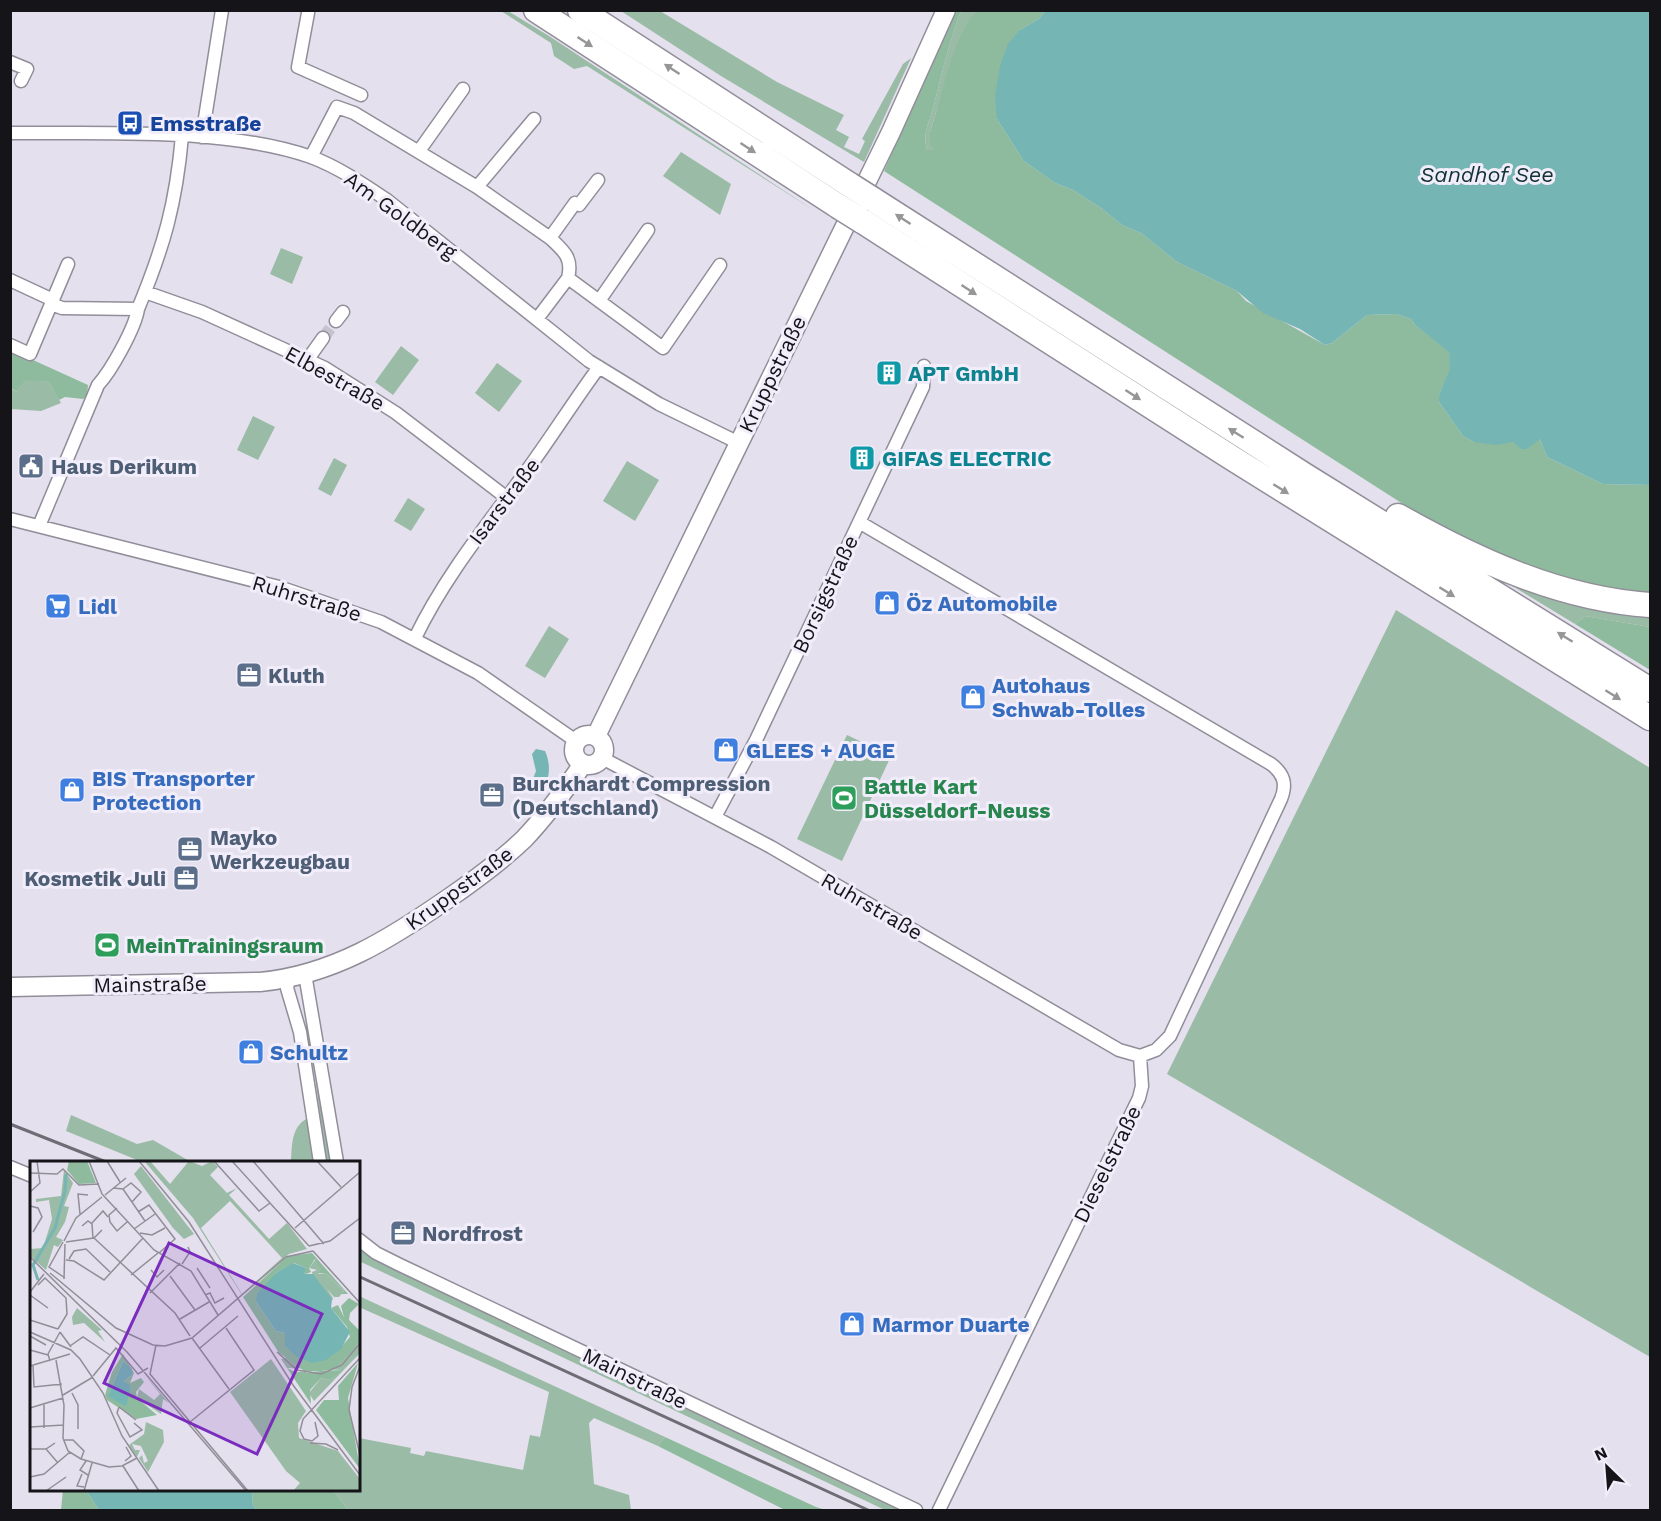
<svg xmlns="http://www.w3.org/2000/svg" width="1661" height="1521" viewBox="0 0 1661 1521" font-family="'Work Sans',sans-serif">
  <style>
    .green { fill: #9abba5 }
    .forest { fill: #8ebb9d }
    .water { fill: #75b5b4 }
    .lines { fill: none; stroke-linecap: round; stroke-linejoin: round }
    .street-tunnel { stroke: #c5c1cd; stroke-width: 12; stroke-dasharray: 12 6; stroke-linecap: butt }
    .street-casing { stroke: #918d99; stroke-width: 15 }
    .secondary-casing { stroke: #918d99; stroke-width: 21 }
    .highway-casing { stroke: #918d99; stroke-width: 27 }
    .street { stroke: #fff; stroke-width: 12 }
    .secondary { stroke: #fff; stroke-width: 18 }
    .highway { stroke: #fff; stroke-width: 24 }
    .rail { stroke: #6e6c74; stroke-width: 3 }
    .highway-bridge-casing { stroke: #918d99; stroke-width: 27; stroke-linecap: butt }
    .highway-bridge { stroke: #fff; stroke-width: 24 }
    .oneway { fill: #969597 }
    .labels { text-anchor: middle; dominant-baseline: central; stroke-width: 6; stroke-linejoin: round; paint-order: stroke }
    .transit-label { font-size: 21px; font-weight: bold; fill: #164399; stroke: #f1edfa; text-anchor: start }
    .street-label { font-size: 21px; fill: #151418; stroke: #f1edfa }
    .culture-label { font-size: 21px; font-weight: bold; fill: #0d838f; stroke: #f1edfa; text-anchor: start }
    .service-label { font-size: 21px; font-weight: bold; fill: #4e5e75; stroke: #f1edfa; text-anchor: start }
    .shop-label { font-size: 21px; font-weight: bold; fill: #366cbe; stroke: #f1edfa; text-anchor: start }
    .leisure-label { font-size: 21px; font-weight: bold; fill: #27864d; stroke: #f1edfa; text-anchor: start }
    .water-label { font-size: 22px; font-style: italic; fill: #123333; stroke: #f1edfa }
    .inset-river { fill: none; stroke: #75b5b4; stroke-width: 3 }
    .inset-road { fill: none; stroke: #918e98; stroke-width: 1.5 }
    .view { fill: #7b2cbf; fill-opacity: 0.15; stroke: #7b2cbf; stroke-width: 3 }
    .inset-edge { fill: none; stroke: #151418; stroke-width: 3 }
  </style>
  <rect width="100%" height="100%" fill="#e4e0ed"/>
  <path class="green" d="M 501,11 L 508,11 L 549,36 L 815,211 L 587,66 L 574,69 L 554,56 L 551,43 Z
    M 621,11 L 660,11 L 777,82 L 844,115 L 836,130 L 849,137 L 844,147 L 859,154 L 865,141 L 862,139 L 903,64 L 911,58 L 864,162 L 721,76 Z
    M 961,11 L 977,11 L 966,26 L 946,79 L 930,132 L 934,151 L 927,150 C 922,132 930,122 934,105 C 942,73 949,42 961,11 Z
    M 681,152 L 731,184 L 720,215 L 663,176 Z
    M 281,248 L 303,257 L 292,284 L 270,274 Z
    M 401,346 L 419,360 L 393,395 L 375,382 Z
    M 497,363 L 522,381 L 499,412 L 475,393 Z
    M 25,379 L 49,382 L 61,403 L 41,411 L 11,409 L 10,388 L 17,392 Z
    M 253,416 L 275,427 L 258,460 L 237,450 Z
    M 334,458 L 347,465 L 331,496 L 318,489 Z
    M 627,461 L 659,480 L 635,521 L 603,501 Z
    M 408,498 L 425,509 L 411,531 L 394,521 Z
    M 1483,568 L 1650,615 L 1650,627 L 1585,616 L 1575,624 Z
    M 1396,610 L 1650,768 L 1650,1357 L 1167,1074 Z
    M 549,626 L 569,639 L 545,678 L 525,666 Z
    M 847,735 L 891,756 L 842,861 L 797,839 Z
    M 308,1021 L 332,1162 L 326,1162 Z
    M 71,1115 L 137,1144 L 153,1140 L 191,1162 L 142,1162 L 66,1131 Z
    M 308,1118 L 316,1162 L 291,1162 C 292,1146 291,1126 308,1118 Z
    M 359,1246 L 398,1271 L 903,1510 L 885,1510 L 359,1261 Z
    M 359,1296 L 665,1437 L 658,1446 L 594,1418 L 589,1423 L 594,1484 L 629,1495 L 631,1510 L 348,1510 L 333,1490 L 358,1490 L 359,1438 L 411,1448 L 410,1453 L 424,1456 L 426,1451 L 523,1470 L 530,1435 L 540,1437 L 549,1392 L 359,1307 Z"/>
  <path class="forest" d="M 956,11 L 961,11 C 949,42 942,73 934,105 C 930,122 922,132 927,150 L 934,150 L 930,143 L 930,132 C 941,100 954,32 977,11 L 1045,11 L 1040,18 L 1020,30 L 997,119 L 1024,161 L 1055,183 L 1073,190 L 1101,208 L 1122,225 L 1141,233 L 1177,262 L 1237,291 L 1246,301 L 1325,345 L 1332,343 L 1367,315 L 1396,314 L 1411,319 L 1415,325 L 1449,351 L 1451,369 L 1439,395 L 1439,402 L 1463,436 L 1474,442 L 1513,442 L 1527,449 L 1536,439 L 1540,439 L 1547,457 L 1603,484 L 1650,485 L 1650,597 C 1576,592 1509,559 1442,529 L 884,171 Z
    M 11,350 L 88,385 L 87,396 L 83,399 L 65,397 L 59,400 L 49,382 L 25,380 L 17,392 L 11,388 Z
    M 1585,616 L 1650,627 L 1650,670 L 1575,624 Z
    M 665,1437 L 816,1507 L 826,1510 L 785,1510 L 658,1446 Z
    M 63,1490 L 86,1490 L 99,1510 L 61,1510 Z
    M 253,1490 L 333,1490 L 348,1510 L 256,1510 L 252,1503 Z"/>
  <path class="water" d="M 1045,11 L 1650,11 L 1650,485 L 1603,484 L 1547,457 L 1540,439 L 1527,449 L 1521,449 L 1513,442 L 1496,445 L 1474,442 L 1463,436 L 1439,402 L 1439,395 L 1450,369 L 1449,352 L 1415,325 L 1411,319 L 1396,314 L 1367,315 L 1332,343 L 1325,345 L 1300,329 L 1263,313 L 1237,291 L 1177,262 L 1141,233 L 1122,225 L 1101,208 L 1073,190 L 1055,183 L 1024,161 L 997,119 L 995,97 L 1000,66 L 1008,44 L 1020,30 L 1040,18 Z
    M 536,749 L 545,751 C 551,764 551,782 539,791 L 533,789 L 531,784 L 536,771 L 532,754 Z
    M 86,1490 L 253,1490 L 252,1503 L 256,1510 L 99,1510 Z"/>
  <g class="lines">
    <path class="street-tunnel" d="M 323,338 L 336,321"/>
    <defs>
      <path id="street" d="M 308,13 L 298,67 L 361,95
        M 10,62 L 27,69 L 21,81
        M 10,133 C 102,134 224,127 311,157 C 338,167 363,184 387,200 L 589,361 L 659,404 L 739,443
        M 202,137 L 222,10
        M 419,151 L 463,89
        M 311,157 L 337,107 L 354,113 L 477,187 L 550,238
        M 477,187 L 534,119
        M 568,278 C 573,258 564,251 550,238 L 575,203 L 579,205 L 598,180
        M 10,280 L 53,300
        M 145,292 L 202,312 L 325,368 L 396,413 L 507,498
        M 599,301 L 648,230
        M 51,304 L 62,308 L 138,309
        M 537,319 L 568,278 L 663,348 L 720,265
        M 336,321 L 343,312
        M 10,345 L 30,354 L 68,264
        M 308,359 L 323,338
        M 10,519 L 279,587 L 381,622 L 478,673 L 576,741
        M 859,522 L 1271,764 C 1284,774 1287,784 1281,799 L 1170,1036 L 1156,1050 L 1140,1056 L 1142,1086 L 1139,1098 L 939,1510
        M 39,526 L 98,385 C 111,371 135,328 138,309 C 164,246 176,204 182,136
        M 415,638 C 445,576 487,525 528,469 C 552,436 574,401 599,367
        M 602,758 L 771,847 L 1119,1050 L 1140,1056
        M 715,817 L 756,740 L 923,387 L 924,366
        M 305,974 L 337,1162
        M 289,978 L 287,988 L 300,1032 L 320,1162
        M 10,1167 L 32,1176
        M 358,1239 L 376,1253 L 400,1265 L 916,1510"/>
      <path id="secondary" d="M574 750a15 15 0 1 1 30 0a15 15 0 1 1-30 0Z
        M 596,736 L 891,132 L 946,10
        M 10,987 L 260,982 C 333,975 390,939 449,898 C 475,880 501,861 524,839 C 546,816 565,790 583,764"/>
      <path id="highway" d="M 536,10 L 838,206
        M 580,10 L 850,185
        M 872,199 L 1304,475 L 1650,690
        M 862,221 L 1232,458 L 1650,718
        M 1398,516 C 1476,560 1560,599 1650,605"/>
    </defs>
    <use href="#street" class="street-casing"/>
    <use href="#secondary" class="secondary-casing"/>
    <use href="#highway" class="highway-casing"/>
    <use href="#street" class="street"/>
    <use href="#secondary" class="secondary"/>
    <use href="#highway" class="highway"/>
    <path class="rail" d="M 10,1124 L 106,1162
      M 358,1276 L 868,1510"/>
    <defs>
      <path id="highway-bridge" d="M 850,185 L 872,199
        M 838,206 L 862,221"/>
    </defs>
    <use href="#highway-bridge" class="highway-bridge-casing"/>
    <use href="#highway-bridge" class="highway-bridge"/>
  </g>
  <defs><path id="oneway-solid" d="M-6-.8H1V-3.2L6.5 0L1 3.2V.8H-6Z" transform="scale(1.5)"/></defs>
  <g class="oneway">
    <use href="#oneway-solid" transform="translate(585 42) rotate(33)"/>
    <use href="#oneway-solid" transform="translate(672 69) rotate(-147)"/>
    <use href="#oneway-solid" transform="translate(748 148) rotate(33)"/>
    <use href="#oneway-solid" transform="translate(903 219) rotate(-147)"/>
    <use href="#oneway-solid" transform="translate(969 290) rotate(33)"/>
    <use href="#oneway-solid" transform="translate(1133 395) rotate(33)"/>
    <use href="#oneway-solid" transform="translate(1236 433) rotate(-148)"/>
    <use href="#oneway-solid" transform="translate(1281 489) rotate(32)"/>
    <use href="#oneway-solid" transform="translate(1447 592) rotate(32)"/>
    <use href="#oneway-solid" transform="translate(1565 637) rotate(-148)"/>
    <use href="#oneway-solid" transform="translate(1613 695) rotate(32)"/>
  </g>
  <defs>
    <symbol id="bus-square" viewBox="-11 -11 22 22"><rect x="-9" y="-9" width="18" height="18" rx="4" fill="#1a4fb4" stroke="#f1edfa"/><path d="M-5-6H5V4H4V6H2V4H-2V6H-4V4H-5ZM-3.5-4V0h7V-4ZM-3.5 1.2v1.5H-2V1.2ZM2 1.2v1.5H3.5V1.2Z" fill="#fff"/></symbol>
    <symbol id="building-square" viewBox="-11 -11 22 22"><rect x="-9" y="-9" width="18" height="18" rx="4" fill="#0f9aa8" stroke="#f1edfa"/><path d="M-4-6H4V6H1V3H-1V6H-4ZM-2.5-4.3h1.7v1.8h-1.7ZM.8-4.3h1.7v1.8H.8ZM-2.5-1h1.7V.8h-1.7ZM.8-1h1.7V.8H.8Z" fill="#fff"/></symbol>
    <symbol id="civic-square" viewBox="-11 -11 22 22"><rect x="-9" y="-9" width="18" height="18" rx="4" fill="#5c6f8a" stroke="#f1edfa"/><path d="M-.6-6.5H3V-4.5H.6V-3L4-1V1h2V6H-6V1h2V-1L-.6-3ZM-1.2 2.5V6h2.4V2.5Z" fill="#fff"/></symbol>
    <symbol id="shop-square" viewBox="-11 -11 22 22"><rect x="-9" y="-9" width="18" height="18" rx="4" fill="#3f7fe0" stroke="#f1edfa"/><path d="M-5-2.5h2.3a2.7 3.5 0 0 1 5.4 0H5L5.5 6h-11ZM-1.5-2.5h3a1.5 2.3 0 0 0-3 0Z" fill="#fff"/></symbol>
    <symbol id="supermarket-square" viewBox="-11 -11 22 22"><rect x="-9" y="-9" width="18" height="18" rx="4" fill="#3f7fe0" stroke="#f1edfa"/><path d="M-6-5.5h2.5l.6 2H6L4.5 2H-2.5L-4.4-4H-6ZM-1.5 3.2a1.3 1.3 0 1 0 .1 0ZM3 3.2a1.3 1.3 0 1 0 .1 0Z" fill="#fff"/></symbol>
    <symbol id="office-square" viewBox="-11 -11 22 22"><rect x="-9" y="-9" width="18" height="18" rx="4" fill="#5c6f8a" stroke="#f1edfa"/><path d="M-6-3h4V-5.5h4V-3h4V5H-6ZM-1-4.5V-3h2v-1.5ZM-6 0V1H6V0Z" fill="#fff"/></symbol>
    <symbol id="stadium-square" viewBox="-11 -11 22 22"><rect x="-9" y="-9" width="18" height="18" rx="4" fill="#2e9e5b" stroke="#f1edfa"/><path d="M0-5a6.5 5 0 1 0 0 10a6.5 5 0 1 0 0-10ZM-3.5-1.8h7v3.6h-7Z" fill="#fff"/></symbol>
  </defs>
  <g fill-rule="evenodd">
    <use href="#bus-square" x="115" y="108" width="30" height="30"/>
    <use href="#building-square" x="874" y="358" width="30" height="30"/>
    <use href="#building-square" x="847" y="443" width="30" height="30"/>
    <use href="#civic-square" x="16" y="451" width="30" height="30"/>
    <use href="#shop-square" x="872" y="588" width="30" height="30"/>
    <use href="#supermarket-square" x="43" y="591" width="30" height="30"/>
    <use href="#office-square" x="234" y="660" width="30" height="30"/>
    <use href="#shop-square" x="958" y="682" width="30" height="30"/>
    <use href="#shop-square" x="711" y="735" width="30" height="30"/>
    <use href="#shop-square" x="57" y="775" width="30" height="30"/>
    <use href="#office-square" x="477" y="780" width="30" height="30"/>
    <use href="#stadium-square" x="829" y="783" width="30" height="30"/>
    <use href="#office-square" x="175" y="834" width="30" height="30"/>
    <use href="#office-square" x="171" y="863" width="30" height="30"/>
    <use href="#stadium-square" x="92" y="930" width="30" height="30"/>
    <use href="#shop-square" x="236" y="1037" width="30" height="30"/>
    <use href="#office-square" x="388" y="1218" width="30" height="30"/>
    <use href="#shop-square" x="837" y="1309" width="30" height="30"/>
  </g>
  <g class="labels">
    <g class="transit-label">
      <text x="150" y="123">Emsstraße</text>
    </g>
    <g class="street-label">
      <text transform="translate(401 215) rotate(36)">Am Goldberg</text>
      <text transform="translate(772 374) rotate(-64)">Kruppstraße</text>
      <text transform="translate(335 378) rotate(29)">Elbestraße</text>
      <text transform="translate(504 501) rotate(-53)">Isarstraße</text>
      <text transform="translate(825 594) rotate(-65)">Borsigstraße</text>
      <text transform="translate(307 598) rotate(17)">Ruhrstraße</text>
      <text transform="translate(459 888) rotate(-36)">Kruppstraße</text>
      <text transform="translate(872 906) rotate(30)">Ruhrstraße</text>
      <text transform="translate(150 984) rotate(-1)">Mainstraße</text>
      <text transform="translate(1107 1164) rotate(-64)">Dieselstraße</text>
      <text transform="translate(635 1378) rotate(26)">Mainstraße</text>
    </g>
    <g class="culture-label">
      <text x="908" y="373">APT GmbH</text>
      <text x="882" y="458">GIFAS ELECTRIC</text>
    </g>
    <g class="service-label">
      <text x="51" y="466">Haus Derikum</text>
      <text x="268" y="675">Kluth</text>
      <text x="512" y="783">Burckhardt Compression<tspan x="512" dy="24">(Deutschland)</tspan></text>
      <text x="210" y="837">Mayko<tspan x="210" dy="24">Werkzeugbau</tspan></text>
      <text x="166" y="878" text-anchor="end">Kosmetik Juli</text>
      <text x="422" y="1233">Nordfrost</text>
    </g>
    <g class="shop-label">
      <text x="906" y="603">Öz Automobile</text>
      <text x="78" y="606">Lidl</text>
      <text x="992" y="685">Autohaus<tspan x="992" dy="24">Schwab-Tolles</tspan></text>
      <text x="746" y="750">GLEES + AUGE</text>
      <text x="92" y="778">BIS Transporter<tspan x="92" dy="24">Protection</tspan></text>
      <text x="270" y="1052">Schultz</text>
      <text x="872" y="1324">Marmor Duarte</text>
    </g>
    <g class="leisure-label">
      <text x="864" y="786">Battle Kart<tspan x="864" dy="24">Düsseldorf-Neuss</tspan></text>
      <text x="126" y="945">MeinTrainingsraum</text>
    </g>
    <g class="water-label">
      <text x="1487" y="174">Sandhof See</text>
    </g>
  </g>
  <g transform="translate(30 1161)">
    <rect width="330" height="330" fill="#e4e0ed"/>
    <path d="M 120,0 L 140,23 L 159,0 L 172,5 L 182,0 L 188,6 L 180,14 L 197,32 L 207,27 L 199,34 L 239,78 L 257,62 L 277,88 L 259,93 L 212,134 L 163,57 L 115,1 ZM 200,40 L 252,97 L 212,133 L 171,67 ZM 111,5 L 164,73 L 154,78 L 143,67 L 104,13 ZM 34,9 L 43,22 L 34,45 L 39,46 L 35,61 L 26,76 L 33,79 L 28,86 L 24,84 L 16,109 L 0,95 L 0,88 L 13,87 L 22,58 L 19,39 L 6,41 L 6,38 L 31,35 ZM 286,98 L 292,110 L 288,113 L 297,113 L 314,130 L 309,136 L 304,136 L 297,128 L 303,137 L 302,140 L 283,116 L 282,111 L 287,109 L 279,107 ZM 47,147 L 72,169 L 68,170 L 75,181 L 54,162 L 43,164 L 42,156 ZM 330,184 L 330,192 L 284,240 L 279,232 L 291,217 L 300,219 L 312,209 L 257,207 L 251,198 ZM 241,198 L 276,250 L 268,262 L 269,277 L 308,290 L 330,318 L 330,330 L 263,330 L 270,322 L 256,310 L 200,231 ZM 114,213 L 139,242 L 133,238 L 131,253 L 107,237 L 109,228 L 124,239 L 130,233 ZM 116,261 L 133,269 L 134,281 L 118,311 L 109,297 L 112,294 L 114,302 L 118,300 L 111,285 L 102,283 L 105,289 L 110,289 L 107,296 L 99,284 L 114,273 Z" fill="#9abba5" fill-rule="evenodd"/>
    <path d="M 39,0 L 57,0 L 66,22 L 49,23 L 37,9 ZM 282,92 L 318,133 L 311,133 L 314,130 L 297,113 L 288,112 L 291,109 L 285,98 L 279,107 L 281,111 L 276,113 L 272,112 L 276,107 L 264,102 L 246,112 L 226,141 L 246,170 L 255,172 L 257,187 L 284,202 L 303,195 L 320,176 L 317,166 L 301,147 L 308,144 L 314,156 L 311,145 L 319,137 L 329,143 L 320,152 L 319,159 L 330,170 L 330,181 L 304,208 L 277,212 L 249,192 L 213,136 L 258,95 ZM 93,193 L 104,212 L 100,222 L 111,217 L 114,221 L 106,231 L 107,237 L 127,254 L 106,258 L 77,239 L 75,234 L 82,211 ZM 93,200 L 102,214 L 94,220 L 101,226 L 95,235 L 96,246 L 79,233 ZM 328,202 L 318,237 L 330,308 L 286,249 L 294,239 L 309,239 L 308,225 ZM 257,207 L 265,211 L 313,209 L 300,219 L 291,217 L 280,229 L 281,243 Z" fill="#8ebb9d" fill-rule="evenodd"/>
    <path d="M 263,102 L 276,107 L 274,113 L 283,113 L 302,138 L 301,147 L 320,171 L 311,188 L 296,199 L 282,202 L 266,195 L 255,185 L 255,172 L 246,170 L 226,141 L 227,133 L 246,112 ZM 93,200 L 102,208 L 102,214 L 94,220 L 101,225 L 96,246 L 78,235 Z" fill="#75b5b4"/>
    <path class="inset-river" d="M 8,119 L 3,104 L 25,67 L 35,30 L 36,13"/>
    <path class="inset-road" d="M 59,0 L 72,33M 77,0 L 90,21M 109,0 L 159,61 L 263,224 L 330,314M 184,0 L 229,50 L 240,42M 202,0 L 279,85M 223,0 L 294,83M 287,0 L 311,26M 0,12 L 27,13 L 33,8 L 49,24 L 69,23M 83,27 L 93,28 L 115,60M 93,28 L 101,22 L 111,31 L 102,41M 0,31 L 10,22 L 7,0M 72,33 L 124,89 L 161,110 L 188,154M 75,34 L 96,17M 0,45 L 8,47 L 12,56 L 3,71M 87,47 L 79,54 L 80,61 L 87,70 L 97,61M 108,51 L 119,44 L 145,78 L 129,92M 50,53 L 48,33 L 58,34M 62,62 L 73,50 L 78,56M 52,65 L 58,60 L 62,63 L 63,77M 265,67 L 330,11M 104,68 L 125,53M 110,72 L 122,74 L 135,67M 64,77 L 145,152 L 160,175M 34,80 L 46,57 L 72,36M 33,81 L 19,106 L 35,117M 36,81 L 64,77 L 72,69M 279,85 L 300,80 L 330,57M 283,90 L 330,142M 0,96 L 97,191 L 216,330M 39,98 L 44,90 L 56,88 L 80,111M 36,99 L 44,100 L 74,119 L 113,77M 152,103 L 160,91 L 158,86M 167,107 L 180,127M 121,109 L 127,116 L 134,109M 20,112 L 86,167 L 123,184 L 135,185 L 162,177 L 256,96 L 283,90M 101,114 L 128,92M 140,115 L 165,149M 34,118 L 35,83M 8,124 L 15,117 L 36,137 L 37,153 L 28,168M 0,131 L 14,113M 120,132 L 150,102M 0,134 L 18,147M 175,134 L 180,132 L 185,142 L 194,137M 150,158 L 179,141M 0,159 L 28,168M 0,171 L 41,189 L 50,198 L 73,232 L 92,275 L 129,330M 30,171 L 41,186M 0,175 L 16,184M 162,177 L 199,228M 126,184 L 120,213 L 218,330M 40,185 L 53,176 L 80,194M 170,187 L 208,155M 0,189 L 18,194M 247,191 L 267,209 L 291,213 L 312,204 L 330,182M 26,199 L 34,244 L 33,277 L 38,290 L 51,298 L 79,306 L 92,305 L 107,297M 20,200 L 18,193 L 30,171M 3,204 L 4,226 L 32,223M 0,205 L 40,193M 330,205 L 322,226 L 319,249 L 330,294M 63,215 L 86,187 L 108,213 L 118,207M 42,232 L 48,244 L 48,268M 33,234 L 63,216M 14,243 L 14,267M 89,246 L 87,252 L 100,276 L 112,269 L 104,262M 89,246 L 106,259M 0,247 L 33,237M 160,261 L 224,209 L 196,167M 285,261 L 288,275 L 282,280 L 274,278 L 270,270 L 273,258 L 330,197M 0,266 L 34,264M 33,279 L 43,279 L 54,290 L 51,298M 280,282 L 296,283 L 308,289M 0,288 L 16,288 L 25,282M 16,288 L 28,302M 56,300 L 50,309 L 58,314M 95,300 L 101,295 L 96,286M 93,305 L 109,330M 52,313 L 47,325 L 54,326M 0,316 L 14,313 L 40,291M 16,330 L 36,316M 54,330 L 62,302"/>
    <path class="view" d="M 139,82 L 292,153 L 227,293 L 74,222 Z"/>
    <rect width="330" height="330" class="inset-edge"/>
  </g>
  <rect width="1661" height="1521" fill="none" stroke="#151418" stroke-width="24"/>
  <g transform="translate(1607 1467) rotate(335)" stroke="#f1edfa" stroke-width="4.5" paint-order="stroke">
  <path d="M0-4.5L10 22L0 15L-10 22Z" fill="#151418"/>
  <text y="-9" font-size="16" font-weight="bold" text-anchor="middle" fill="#151418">N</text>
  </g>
</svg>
